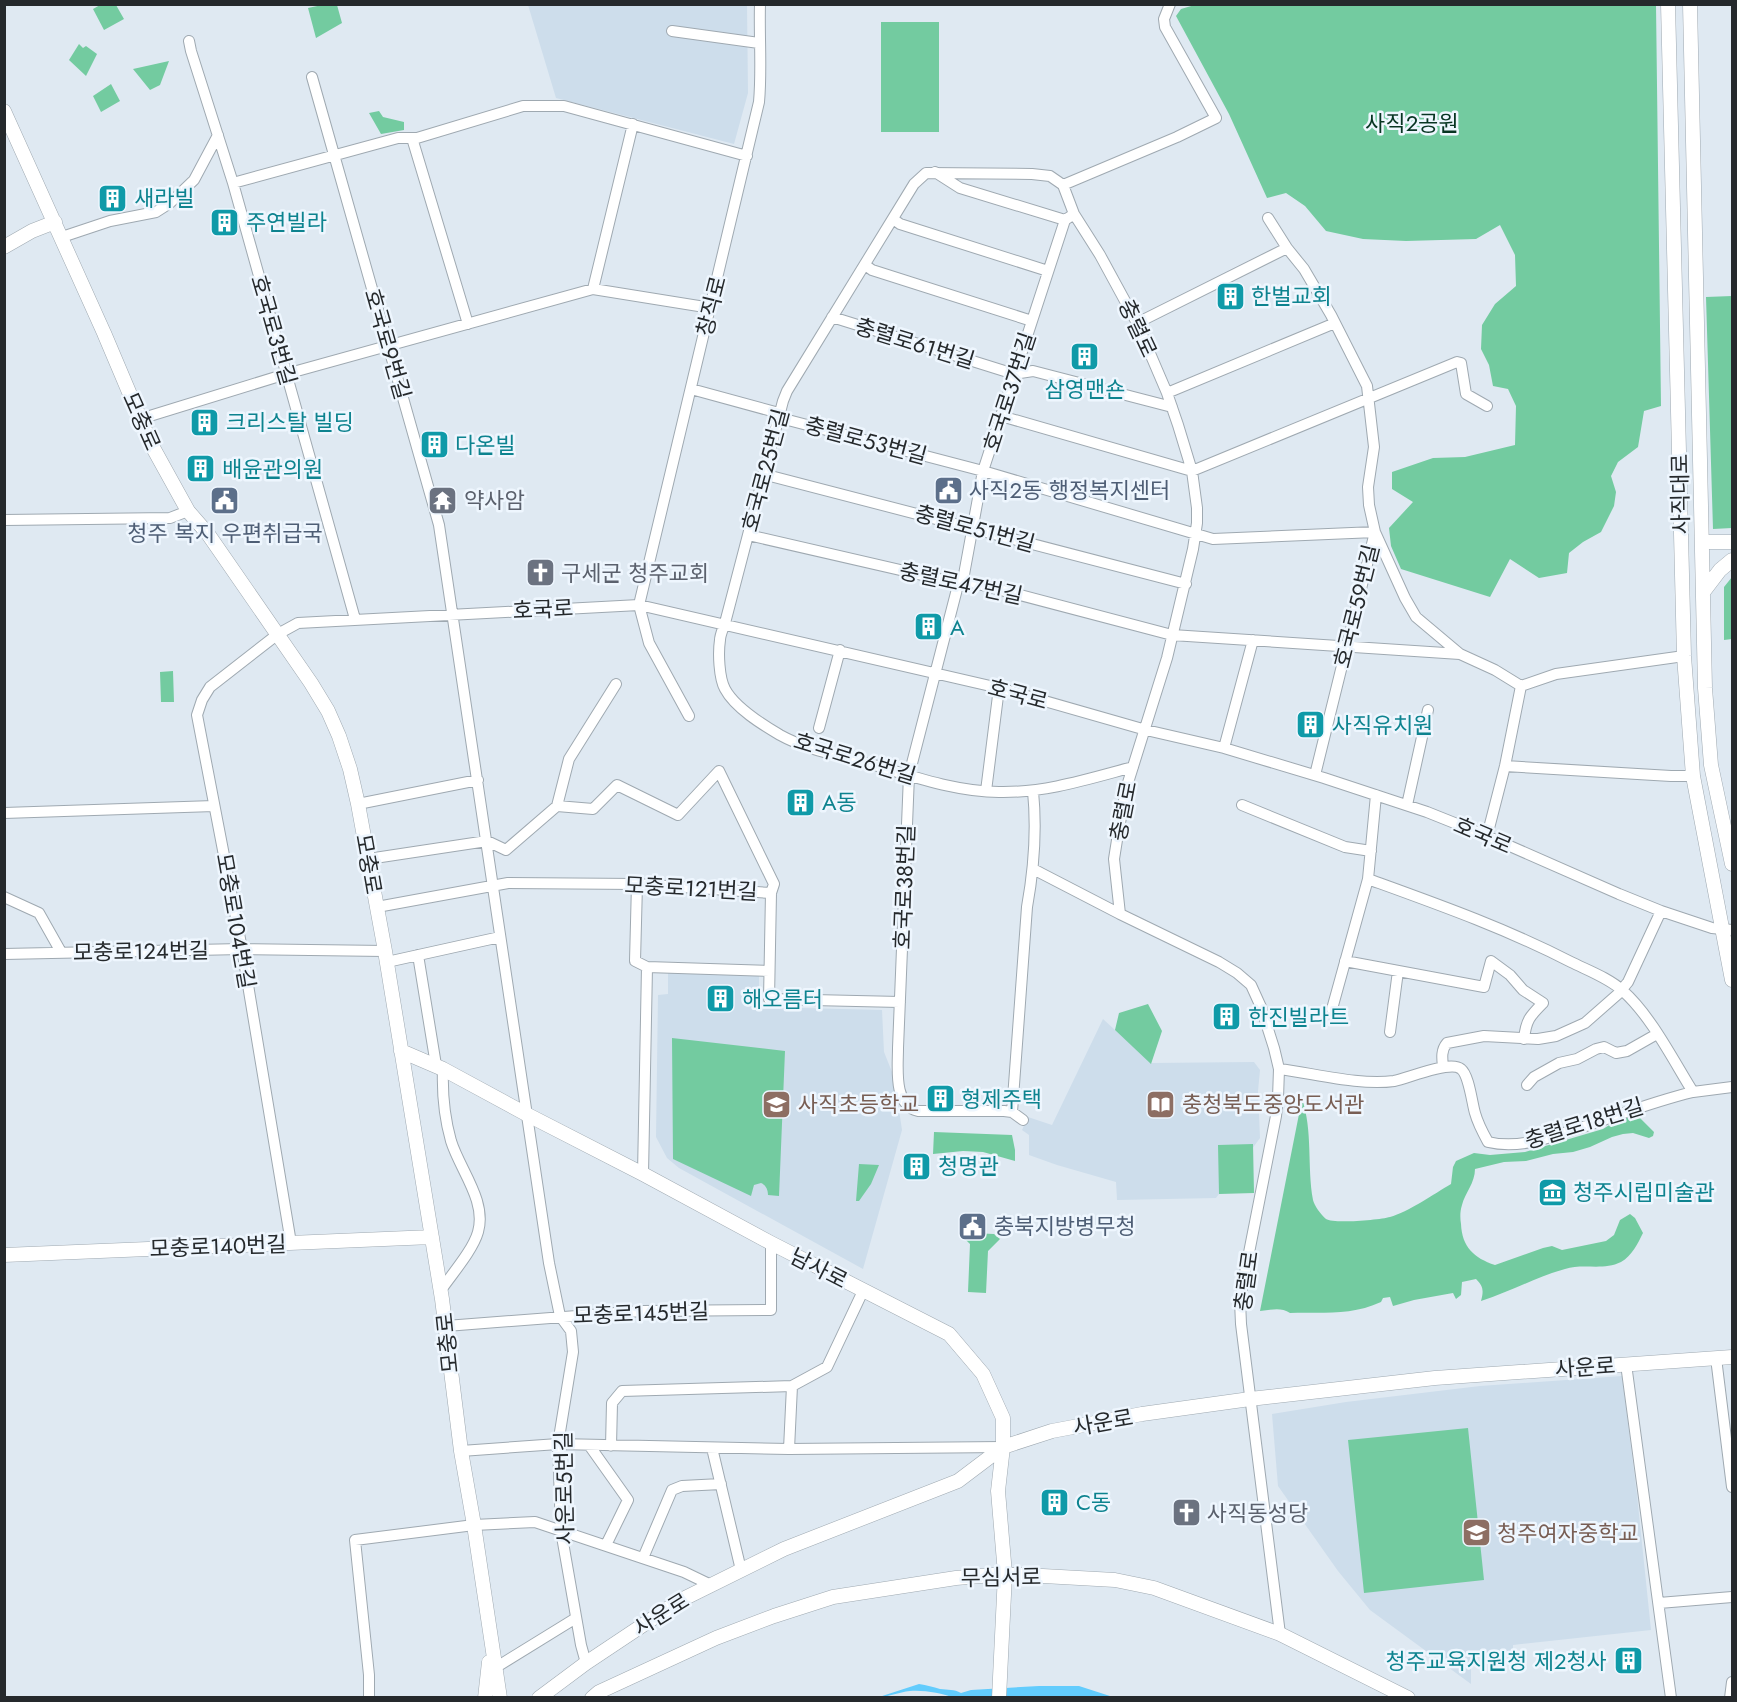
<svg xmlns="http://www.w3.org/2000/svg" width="1737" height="1702" viewBox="0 0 1737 1702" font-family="Jost,'Noto Sans KR',sans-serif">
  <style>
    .built { fill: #cdddeb }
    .green { fill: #73cba0 }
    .water { fill: #62ccfd }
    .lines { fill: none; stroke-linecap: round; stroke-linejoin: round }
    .street-casing { stroke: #9fa9b1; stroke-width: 12 }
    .secondary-casing { stroke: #9fa9b1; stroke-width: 15 }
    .street { stroke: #fff; stroke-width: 10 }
    .secondary { stroke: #fff; stroke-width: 14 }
    .labels { text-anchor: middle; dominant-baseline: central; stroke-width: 5; stroke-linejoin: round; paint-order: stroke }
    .park-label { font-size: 22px; fill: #073522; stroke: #eef6fe }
    .culture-label { font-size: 22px; fill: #0d838f; stroke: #eef6fe; text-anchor: start }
    .street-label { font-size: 22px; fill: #25292c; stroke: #eef6fe }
    .service-label { font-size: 22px; fill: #4e5e75; stroke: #eef6fe; text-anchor: start }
    .worship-label { font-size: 22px; fill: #5b616d; stroke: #eef6fe; text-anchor: start }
    .education-label { font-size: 22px; fill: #785e54; stroke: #eef6fe; text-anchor: start }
  </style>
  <rect width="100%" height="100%" fill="#dfe9f2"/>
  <path class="built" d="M 528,5 L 747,5 L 748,93 L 734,144 L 556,98 Z
    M 668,972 L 759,975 L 759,1007 L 882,1010 L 884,1052 L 894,1077 L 902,1130 L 863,1269 L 679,1168 L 667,1158 L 656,1137 L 658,995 L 668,994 Z
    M 1103,1019 L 1151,1063 L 1254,1062 L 1260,1070 L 1258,1091 L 1260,1138 L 1216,1198 L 1117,1200 L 1116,1182 L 1057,1165 L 1029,1155 L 1029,1135 L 1022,1130 L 1028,1117 L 1052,1125 Z
    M 1622,1376 L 1637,1495 L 1651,1630 L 1513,1645 L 1513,1651 L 1471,1654 L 1471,1684 L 1370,1610 L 1338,1571 L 1278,1486 L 1272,1414 L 1346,1402 L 1480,1386 Z"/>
  <path class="green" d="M 1198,4 L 1656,5 L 1661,406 L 1644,411 L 1638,447 L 1618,462 L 1611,476 L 1616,492 L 1614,506 L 1601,532 L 1583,542 L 1569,553 L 1567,573 L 1539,578 L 1510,559 L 1490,597 L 1401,569 L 1391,546 L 1389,528 L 1413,502 L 1392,489 L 1392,472 L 1433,458 L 1465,457 L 1515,445 L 1516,406 L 1508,389 L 1493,386 L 1489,365 L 1481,349 L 1482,325 L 1495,304 L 1516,286 L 1515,255 L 1500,225 L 1476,239 L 1406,241 L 1363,239 L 1326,231 L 1305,206 L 1286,193 L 1267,198 L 1229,114 L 1176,16 L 1181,9 Z
    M 100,5 L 116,5 L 124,19 L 104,30 L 93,9 Z
    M 322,5 L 337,5 L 342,23 L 316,38 L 308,8 Z
    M 881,22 L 939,22 L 939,132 L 881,132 Z
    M 79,44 L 83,48 L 86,46 L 97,54 L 86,76 L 69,60 Z
    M 169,61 L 160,85 L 150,90 L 133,69 Z
    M 111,84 L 120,101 L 101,112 L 93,96 Z
    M 379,111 L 383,117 L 404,122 L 404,130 L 381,134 L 369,113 Z
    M 1732,296 L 1732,528 L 1713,529 L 1706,297 Z
    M 1732,577 L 1732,639 L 1724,640 L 1724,587 Z
    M 173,671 L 174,702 L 161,702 L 160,672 Z
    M 1148,1004 L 1162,1031 L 1151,1064 L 1115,1030 L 1119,1013 Z
    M 672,1038 L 785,1051 L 779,1196 L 768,1195 C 768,1190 766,1185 761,1183 L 754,1185 L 751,1196 L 673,1159 Z
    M 1302,1099 C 1313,1131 1307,1166 1313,1200 C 1314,1205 1321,1215 1326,1219 C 1333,1224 1379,1220 1390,1217 C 1408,1212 1434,1194 1451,1184 L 1453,1167 L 1456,1161 L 1474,1153 L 1490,1155 L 1525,1152 L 1603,1129 L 1619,1119 L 1630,1115 L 1639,1117 L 1654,1132 L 1653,1136 L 1649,1138 L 1633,1133 L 1623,1134 L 1612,1137 L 1590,1147 L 1573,1152 L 1553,1154 L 1526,1161 L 1504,1162 L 1475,1169 C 1475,1183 1465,1193 1462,1205 C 1460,1211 1460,1218 1461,1224 C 1462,1247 1474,1258 1495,1265 L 1543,1248 L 1552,1246 L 1562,1250 L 1606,1241 L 1614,1235 L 1620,1220 L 1630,1214 L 1635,1218 L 1643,1233 C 1638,1243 1632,1256 1621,1262 C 1603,1271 1583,1263 1565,1269 C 1536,1277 1510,1292 1481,1301 C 1484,1290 1483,1286 1476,1279 L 1462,1282 L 1461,1295 L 1456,1299 L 1453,1293 L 1414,1300 L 1393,1306 L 1390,1297 L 1383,1298 L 1381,1302 C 1351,1316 1322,1312 1290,1313 C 1281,1307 1271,1310 1260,1311 Z
    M 934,1132 L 1012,1135 L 1015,1150 L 1015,1161 L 983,1152 L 963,1151 L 933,1154 Z
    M 1253,1144 L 1254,1193 L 1219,1194 L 1218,1145 Z
    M 859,1164 L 879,1165 L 871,1184 L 859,1201 L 856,1201 Z
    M 972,1233 L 994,1234 L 1000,1239 L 988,1251 L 986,1293 L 968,1292 L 970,1244 L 963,1237 Z
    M 1468,1428 L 1484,1580 L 1364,1593 L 1348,1440 Z"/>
  <path class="water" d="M 919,1684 C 927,1685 933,1687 940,1689 C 948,1690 954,1689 961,1693 L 971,1690 L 1039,1686 L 1079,1686 L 1113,1697 L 955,1698 C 941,1693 925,1690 910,1691 C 899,1692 888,1697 876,1698 Z"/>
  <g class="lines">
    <defs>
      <path id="street" d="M 672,31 L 759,43
        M 189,41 L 191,51 L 233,183 L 355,619
        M 312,77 L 439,525 L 549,1263 L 560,1316 L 571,1331 L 573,1352 L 558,1444 L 561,1531 L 581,1645 L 586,1663
        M 412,138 L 468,324
        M 935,172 L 960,188 L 1065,220
        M 233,183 L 398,138 L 417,138 L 523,106 L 564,106 L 747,156
        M 1063,185 L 1177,137 L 1216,118 L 1165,27 L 1164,19 L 1170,4
        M 1268,218 L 1287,248 L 1304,269 L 1331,315 L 1367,386 L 1374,447 L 1368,487 L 1369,505 L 1375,532 L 1315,775
        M 893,219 L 900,224 L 1048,271
        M 62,237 L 110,221 L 156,212 L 170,203 L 194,180 L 218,135
        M 865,265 L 872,270 L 1032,321
        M 593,289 L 633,124
        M 832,317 L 1014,374 L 1033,371 L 1172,407
        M 1137,323 L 1287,248
        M 691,389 L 779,413 L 788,420 L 983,471 L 1213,539 L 1375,532 L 1405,598 L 1416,617 L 1460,654 L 1495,670 L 1521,686
        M 1167,393 L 1335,323
        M 1001,416 L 1192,471 L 1457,362 L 1461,363 L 1466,394 L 1487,406
        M 140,419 L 286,374 L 593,289 L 711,308
        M 763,474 L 1186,584
        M 4,520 L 170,518 L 188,511
        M 748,535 L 948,581 L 963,580 L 1172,635 L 1460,654
        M 616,684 L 569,759 L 557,806 L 593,809 L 617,785 L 678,815 L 719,771 L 774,884 L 771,893 L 769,999 L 900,1002
        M 1521,686 L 1556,674 L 1684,656
        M 689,716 L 649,643 L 639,605 L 759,102 C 762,70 759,37 760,4
        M 819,728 L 840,650
        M 1224,748 L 1253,640
        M 1505,766 L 1671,776 L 1693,776
        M 1133,767 C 1088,779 1045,793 999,792 C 954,792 910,775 867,763 C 838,755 807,750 780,735 C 763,725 735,708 725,689 C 719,678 718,653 720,640 C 720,635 723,629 725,623 L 783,401 L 787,391 L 914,184 L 926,173 L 1032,174 L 1050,176 L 1063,185 L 1074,214 L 1100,255 L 1137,323 L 1167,393 L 1178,425 L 1192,471 L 1197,508 L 1197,523 L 1193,549 L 1167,658 L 1126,789 L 1117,840 L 1114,859 L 1120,914 L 1219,962 L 1237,973 L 1251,985 L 1261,1007 L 1274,1048 L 1279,1069 L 1278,1098 L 1276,1116 L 1244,1278 L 1240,1301 L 1241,1324 L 1280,1634
        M 986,791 L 999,688
        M 358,804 L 478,780
        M 1242,805 L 1345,847 L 1371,851
        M 1407,805 L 1428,710
        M 4,813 L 214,806
        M 1487,836 L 1505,766 L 1521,686
        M 368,859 L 487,841 L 506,850 L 557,806
        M 1033,869 L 1120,914
        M 1368,879 C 1437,904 1505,928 1571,962 C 1587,970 1609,978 1623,991 C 1651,1016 1673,1060 1693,1092 L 1732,1087
        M 637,884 L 635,961 L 647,967 L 643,1174
        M 4,897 L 39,913 L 61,952
        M 377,907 L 508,883 L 637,884 L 771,893
        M 4,954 L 242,949 L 385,951
        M 418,955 L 436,1065
        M 1345,961 L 1484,987 L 1491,961 L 1510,975 L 1523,990 L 1543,1003 C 1530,1016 1526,1020 1524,1039
        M 387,962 L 500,937
        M 647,967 L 769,971
        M 1332,1009 L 1368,879 L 1376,795
        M 1390,1032 L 1398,971
        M 1443,1067 C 1442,1058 1441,1050 1447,1043 L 1484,1036 L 1538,1039 L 1556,1036 L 1585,1023 L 1618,994 L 1628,982 L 1661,911
        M 1279,1069 C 1313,1073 1360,1086 1394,1081 C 1409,1078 1450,1060 1461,1069 C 1469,1075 1472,1103 1475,1113 C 1478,1124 1483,1133 1488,1142 C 1521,1150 1552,1136 1583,1127 C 1619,1115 1655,1101 1693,1092
        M 1527,1085 L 1534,1077 L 1559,1063 L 1577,1059 L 1596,1049 L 1604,1047 L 1616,1053 L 1627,1051 L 1657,1034
        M 1012,1112 L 1027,907 C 1034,868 1037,831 1033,791
        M 1023,1120 L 1012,1112 L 1004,1111 L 918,1111 C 893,1105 898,1068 898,1048 L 909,775 L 957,589 L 963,580 L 983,471 L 1065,220 L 1074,214
        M 291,1243 L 242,949 L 197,715 L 202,700 L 210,687 L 278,634 L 298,623 L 639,605 L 999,688 L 1146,730 L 1224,748 L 1324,778 L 1427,812 L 1487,836 L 1619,894 L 1661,911 L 1712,928 L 1732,930
        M 441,1290 C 452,1274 473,1250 478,1232 C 487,1201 460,1170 451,1141 C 444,1116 442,1095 443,1069
        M 446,1326 L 642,1311 L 771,1310 L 771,1243
        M 1716,1358 L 1732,1487
        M 1626,1364 L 1671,1698
        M 589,1445 L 628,1500 L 606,1545
        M 611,1446 L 612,1403 L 622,1391 L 792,1386
        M 712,1448 L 741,1570
        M 789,1449 L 792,1386 L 827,1367 L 863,1291
        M 461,1451 L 558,1444 L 789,1449 L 1003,1447
        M 643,1558 L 672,1490 L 682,1486 L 721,1484
        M 1659,1603 L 1732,1597
        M 495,1668 L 576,1618
        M 369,1698 L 369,1675 L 355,1540 L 474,1525 L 535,1522 L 684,1572 L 711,1585
        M 1730,1698 L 1732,1682"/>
      <path id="secondary" d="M 1668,4 L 1684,656 L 1693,776 L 1732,980
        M 1690,4 L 1705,688 L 1711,765 L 1732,864
        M 4,111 L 104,333 L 151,444 L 188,511 L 208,534 L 226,560 L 311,683 L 328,711 L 339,736 L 350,769 L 358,804 L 385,951 L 442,1299 L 461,1451 L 474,1525 L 500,1698
        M 4,247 L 32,231 L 55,222
        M 1703,542 L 1732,542
        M 1704,591 L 1720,570 L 1732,560
        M 401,1051 L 443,1069 L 528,1115 L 643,1174 L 771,1243 L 949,1334 L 983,1374 L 1003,1418 L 1003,1447 L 998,1491 L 1005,1574 L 999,1698
        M 4,1255 L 432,1237
        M 485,1698 L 489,1662
        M 539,1698 L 586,1663 L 679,1601 L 784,1549 L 958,1481 L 1003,1447 L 1052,1431 L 1142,1414 L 1250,1399 L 1435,1378 L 1732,1357
        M 592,1698 L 599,1692 L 716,1638 L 774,1616 L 833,1597 L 956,1578 L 1005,1574 L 1115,1580 L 1154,1588 L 1280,1634 L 1408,1698"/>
    </defs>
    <use href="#street" class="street-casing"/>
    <use href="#secondary" class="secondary-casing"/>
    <use href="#street" class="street"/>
    <use href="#secondary" class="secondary"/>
  </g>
  <defs>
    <symbol id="building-square" viewBox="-11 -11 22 22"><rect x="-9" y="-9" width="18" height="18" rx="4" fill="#0f9aa8" stroke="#eef6fe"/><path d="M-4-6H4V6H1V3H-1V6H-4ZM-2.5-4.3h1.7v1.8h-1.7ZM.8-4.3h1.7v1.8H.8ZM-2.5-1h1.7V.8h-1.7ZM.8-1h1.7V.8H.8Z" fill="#fff"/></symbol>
    <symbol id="civic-square" viewBox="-11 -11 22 22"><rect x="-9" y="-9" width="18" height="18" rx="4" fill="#5c6f8a" stroke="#eef6fe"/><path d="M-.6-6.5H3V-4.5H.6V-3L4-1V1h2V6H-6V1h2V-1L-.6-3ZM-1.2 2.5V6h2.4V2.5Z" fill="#fff"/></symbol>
    <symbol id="temple-square" viewBox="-11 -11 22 22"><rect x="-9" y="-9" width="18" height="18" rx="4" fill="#6b7280" stroke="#eef6fe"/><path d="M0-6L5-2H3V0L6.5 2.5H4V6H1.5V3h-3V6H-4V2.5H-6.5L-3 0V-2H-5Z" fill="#fff"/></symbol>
    <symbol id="church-square" viewBox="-11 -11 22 22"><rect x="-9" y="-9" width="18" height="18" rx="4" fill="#6b7280" stroke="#eef6fe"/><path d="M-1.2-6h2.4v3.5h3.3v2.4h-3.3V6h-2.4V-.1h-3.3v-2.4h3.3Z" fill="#fff"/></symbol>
    <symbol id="school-square" viewBox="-11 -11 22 22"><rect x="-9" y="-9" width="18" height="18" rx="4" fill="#8d6e63" stroke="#eef6fe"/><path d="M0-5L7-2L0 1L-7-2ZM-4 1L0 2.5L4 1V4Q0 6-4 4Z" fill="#fff"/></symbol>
    <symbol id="library-square" viewBox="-11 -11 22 22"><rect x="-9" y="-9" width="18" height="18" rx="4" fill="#8d6e63" stroke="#eef6fe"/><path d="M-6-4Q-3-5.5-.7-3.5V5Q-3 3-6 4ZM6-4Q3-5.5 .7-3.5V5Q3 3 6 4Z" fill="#fff"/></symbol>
    <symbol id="museum-square" viewBox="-11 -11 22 22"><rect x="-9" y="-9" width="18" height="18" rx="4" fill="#0f9aa8" stroke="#eef6fe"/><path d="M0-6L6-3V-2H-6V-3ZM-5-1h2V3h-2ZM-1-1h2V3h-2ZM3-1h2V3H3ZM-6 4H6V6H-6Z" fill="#fff"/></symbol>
  </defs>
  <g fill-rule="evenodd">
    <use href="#building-square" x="96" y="182" width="33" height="33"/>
    <use href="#building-square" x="208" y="206" width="33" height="33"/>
    <use href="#building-square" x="1214" y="280" width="33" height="33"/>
    <use href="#building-square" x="1068" y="340" width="33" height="33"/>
    <use href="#building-square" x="188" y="406" width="33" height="33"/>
    <use href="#building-square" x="418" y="428" width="33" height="33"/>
    <use href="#building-square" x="184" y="452" width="33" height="33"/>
    <use href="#civic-square" x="932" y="474" width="33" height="33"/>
    <use href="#temple-square" x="426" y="484" width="33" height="33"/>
    <use href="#civic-square" x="208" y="484" width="33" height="33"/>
    <use href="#church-square" x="524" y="556" width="33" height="33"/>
    <use href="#building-square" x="912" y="610" width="33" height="33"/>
    <use href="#building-square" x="1294" y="708" width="33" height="33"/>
    <use href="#building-square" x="784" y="786" width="33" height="33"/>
    <use href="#building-square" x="704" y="982" width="33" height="33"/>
    <use href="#building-square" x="1210" y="1000" width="33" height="33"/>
    <use href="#building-square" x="924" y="1082" width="33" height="33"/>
    <use href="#school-square" x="760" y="1088" width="33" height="33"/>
    <use href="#library-square" x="1144" y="1088" width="33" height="33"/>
    <use href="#building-square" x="900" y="1150" width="33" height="33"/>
    <use href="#museum-square" x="1536" y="1176" width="33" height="33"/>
    <use href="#civic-square" x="956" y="1210" width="33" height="33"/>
    <use href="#building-square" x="1038" y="1486" width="33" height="33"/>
    <use href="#church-square" x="1170" y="1496" width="33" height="33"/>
    <use href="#school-square" x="1460" y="1516" width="33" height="33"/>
    <use href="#building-square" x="1612" y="1644" width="33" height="33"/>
  </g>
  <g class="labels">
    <g class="park-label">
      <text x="1412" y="123">사직2공원</text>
    </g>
    <g class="culture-label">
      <text x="134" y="198">새라빌</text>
      <text x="246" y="222">주연빌라</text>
      <text x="1251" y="296">한벌교회</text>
      <text x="1085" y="389" text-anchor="middle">삼영맨숀</text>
      <text x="226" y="422">크리스탈 빌딩</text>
      <text x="455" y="445">다온빌</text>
      <text x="222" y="469">배윤관의원</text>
      <text x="950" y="627">A</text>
      <text x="1332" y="725">사직유치원</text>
      <text x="822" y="802">A동</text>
      <text x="742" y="999">해오름터</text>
      <text x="1248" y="1017">한진빌라트</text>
      <text x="961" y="1099">형제주택</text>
      <text x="938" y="1166">청명관</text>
      <text x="1573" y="1192">청주시립미술관</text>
      <text x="1076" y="1502">C동</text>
      <text x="1607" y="1661" text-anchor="end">청주교육지원청 제2청사</text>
    </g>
    <g class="street-label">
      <text transform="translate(711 306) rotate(-76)">창직로</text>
      <text transform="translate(1138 328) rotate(65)">충렬로</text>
      <text transform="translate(274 330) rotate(74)">호국로3번길</text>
      <text transform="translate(915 343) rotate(17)">충렬로61번길</text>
      <text transform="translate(388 344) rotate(74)">호국로9번길</text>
      <text transform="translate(1009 392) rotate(-72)">호국로37번길</text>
      <text transform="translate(142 421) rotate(66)">모충로</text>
      <text transform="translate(866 440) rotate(15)">충렬로53번길</text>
      <text transform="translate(765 470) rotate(-75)">호국로25번길</text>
      <text transform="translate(1680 494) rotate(-91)">사직대로</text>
      <text transform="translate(975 528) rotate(15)">충렬로51번길</text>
      <text transform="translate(961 583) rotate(12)">충렬로47번길</text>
      <text transform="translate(1356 606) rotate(-76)">호국로59번길</text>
      <text transform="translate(543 609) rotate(-3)">호국로</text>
      <text transform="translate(1018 694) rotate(15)">호국로</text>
      <text transform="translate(855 758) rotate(17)">호국로26번길</text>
      <text transform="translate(1123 811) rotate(-79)">충렬로</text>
      <text transform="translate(1483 835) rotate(23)">호국로</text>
      <text transform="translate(369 864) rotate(80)">모충로</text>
      <text transform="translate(904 887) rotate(-88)">호국로38번길</text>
      <text transform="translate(691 888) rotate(3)">모충로121번길</text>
      <text transform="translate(236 921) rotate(80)">모충로104번길</text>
      <text transform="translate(141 951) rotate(-1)">모충로124번길</text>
      <text transform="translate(1584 1123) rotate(-17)">충렬로18번길</text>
      <text transform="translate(218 1246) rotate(-2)">모충로140번길</text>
      <text transform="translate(819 1268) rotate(27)">남사로</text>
      <text transform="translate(1246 1281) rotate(-82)">충렬로</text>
      <text transform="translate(641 1313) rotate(-2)">모충로145번길</text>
      <text transform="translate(447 1343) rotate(-96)">모충로</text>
      <text transform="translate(1585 1367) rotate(-4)">사운로</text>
      <text transform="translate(1103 1422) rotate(-10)">사운로</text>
      <text transform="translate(564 1488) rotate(-91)">사운로5번길</text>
      <text transform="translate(1001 1577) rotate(-1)">무심서로</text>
      <text transform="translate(661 1614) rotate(-32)">사운로</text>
    </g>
    <g class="service-label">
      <text x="969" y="490">사직2동 행정복지센터</text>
      <text x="225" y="533" text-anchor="middle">청주 복지 우편취급국</text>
      <text x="994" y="1226">충북지방병무청</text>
    </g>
    <g class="worship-label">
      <text x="464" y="500">약사암</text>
      <text x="561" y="573">구세군 청주교회</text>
      <text x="1207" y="1513">사직동성당</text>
    </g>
    <g class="education-label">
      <text x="798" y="1104">사직초등학교</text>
      <text x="1182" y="1104">충청북도중앙도서관</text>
      <text x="1497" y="1533">청주여자중학교</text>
    </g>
  </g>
  <rect width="1737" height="1702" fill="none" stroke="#25292c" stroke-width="12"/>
</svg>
